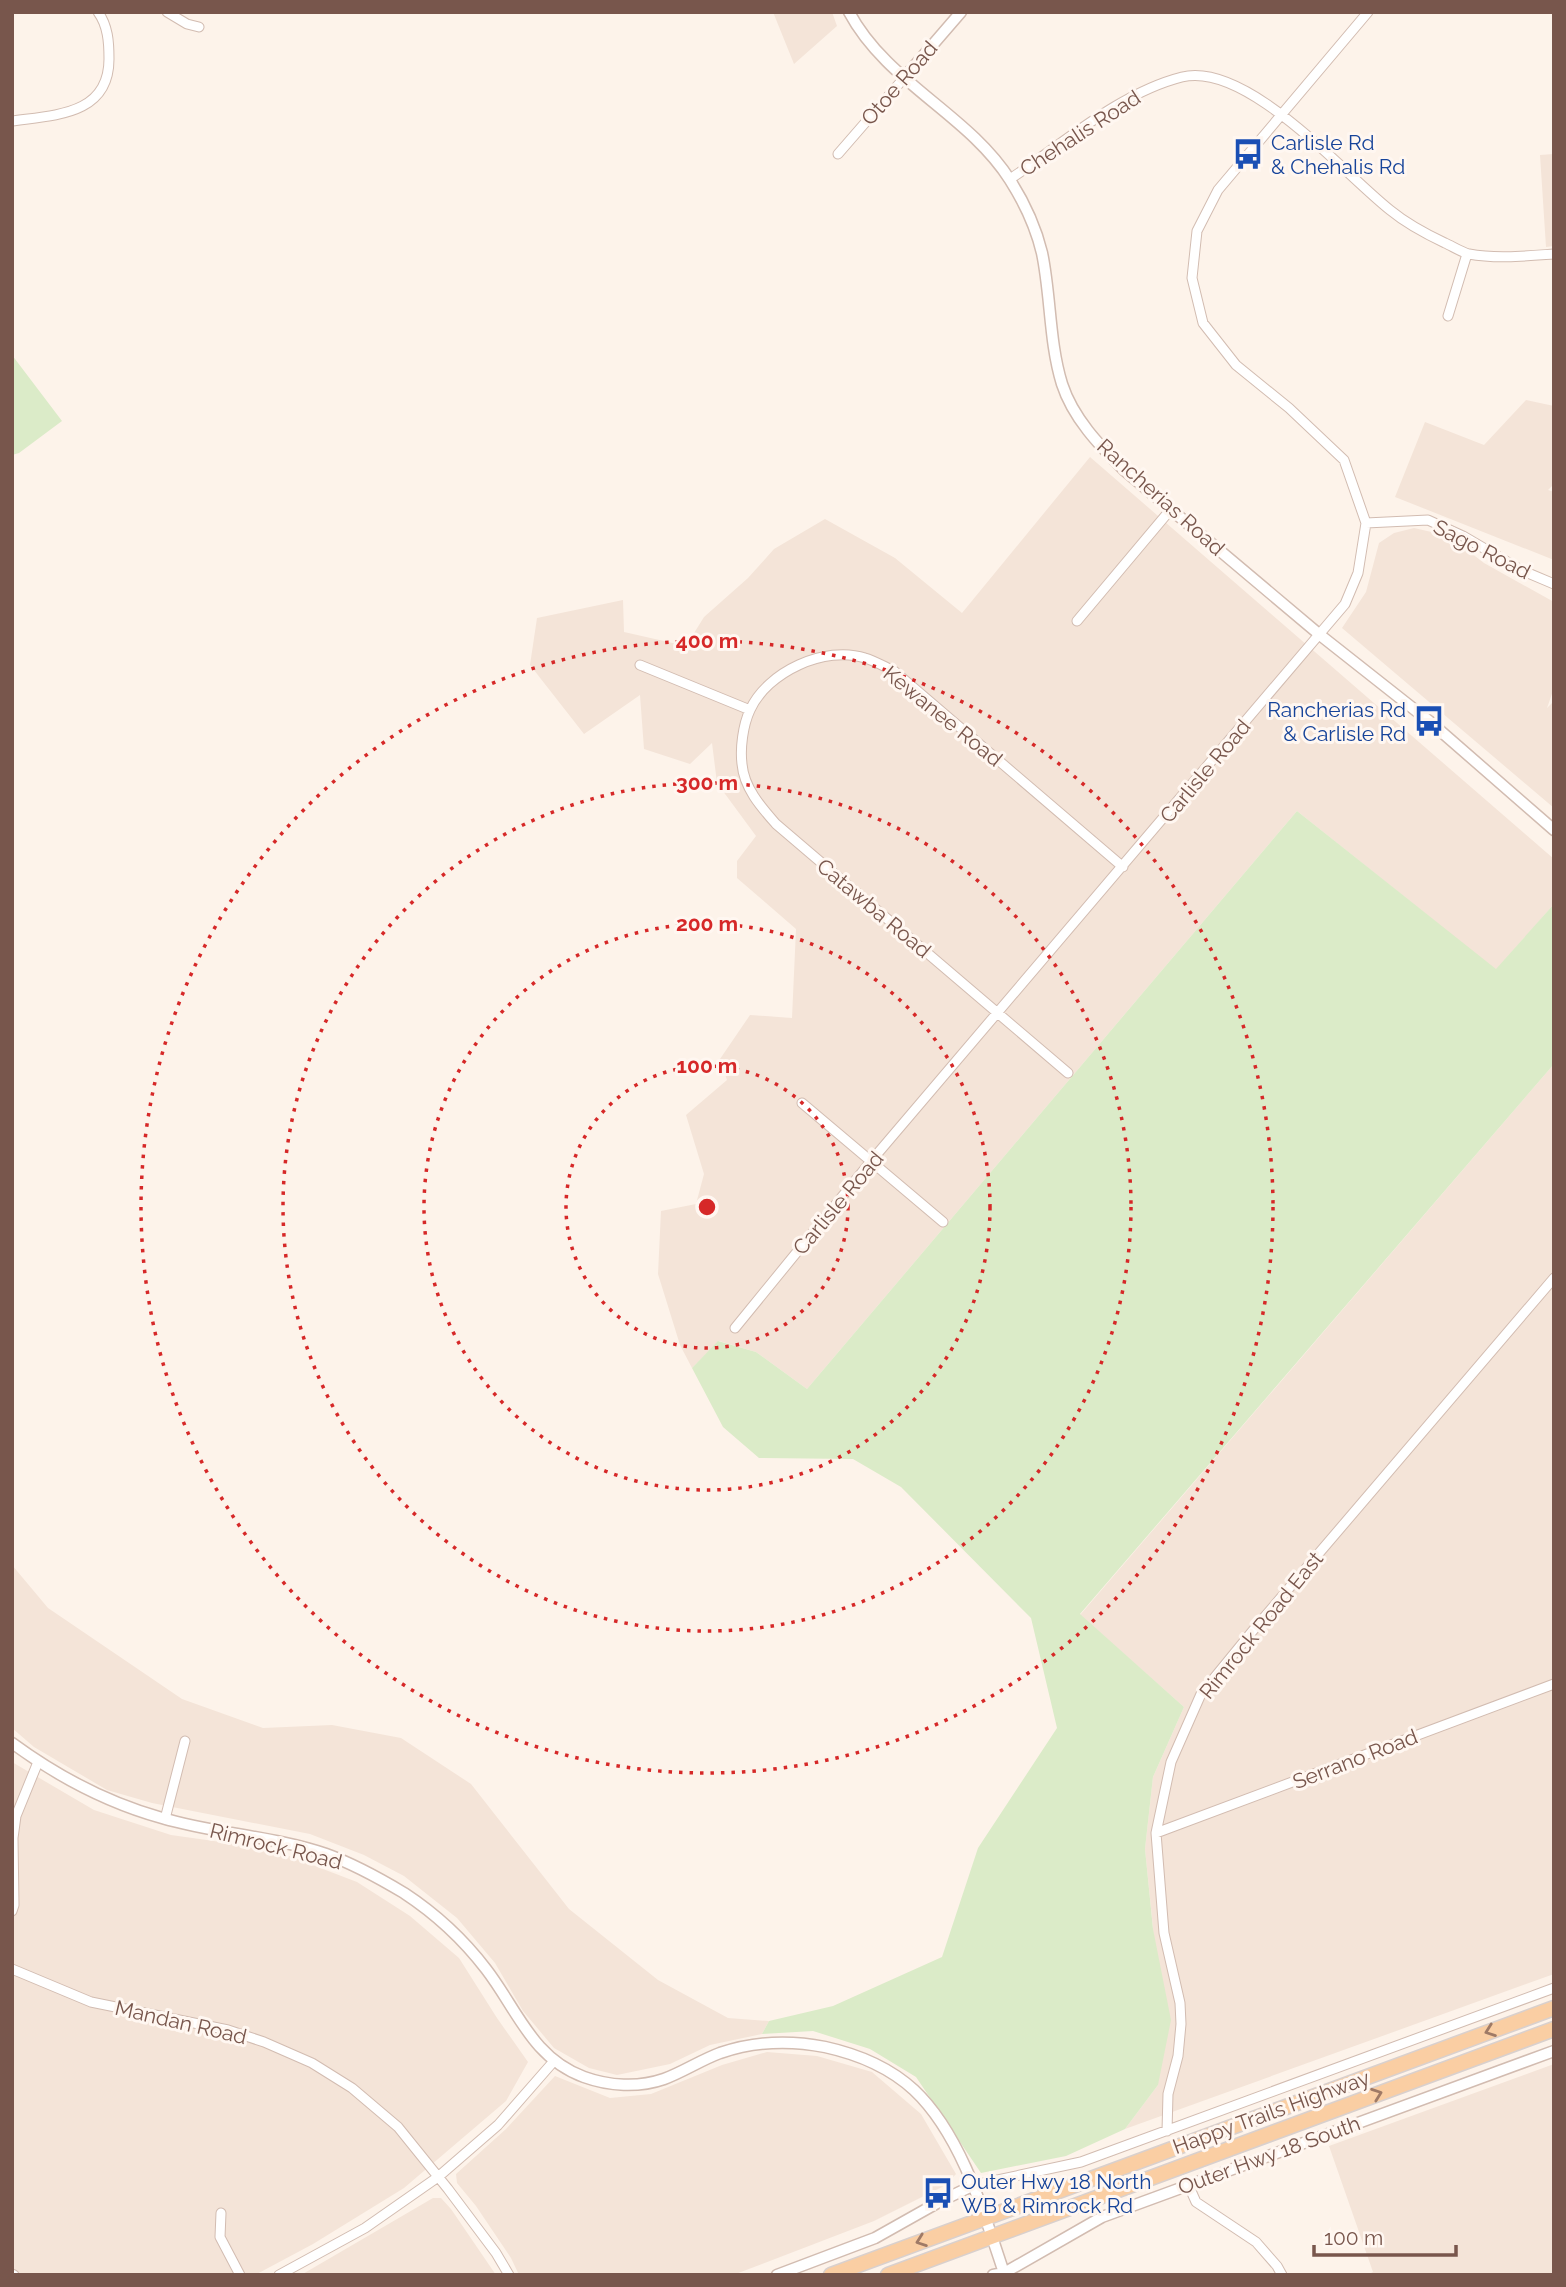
<svg xmlns="http://www.w3.org/2000/svg" width="1566" height="2287" viewBox="0 0 1566 2287" font-family="Raleway,sans-serif">
  <style>
    .residential { fill: #f4e4d8 }
    .green { fill: #dbebc8 }
    .lines { fill: none; stroke-linecap: round; stroke-linejoin: round }
    .minor-casing { stroke: #d2bcb1; stroke-width: 11 }
    .tertiary-casing { stroke: #d2bcb1; stroke-width: 13 }
    .primary-casing { stroke: #d9d0cd; stroke-width: 17 }
    .minor { stroke: #fff; stroke-width: 9 }
    .tertiary { stroke: #fff; stroke-width: 10 }
    .primary { stroke: #facea3; stroke-width: 14 }
    .oneway { stroke: #9f7a66 }
    .ring { fill: none; stroke: #d62828; stroke-width: 3.5; stroke-dasharray: 3.5 7 }
    .labels { text-anchor: middle; dominant-baseline: central; stroke-width: 6; stroke-linejoin: round; paint-order: stroke }
    .street-label { font-size: 21px; fill: #78564c; stroke: #fff7f1 }
    .transit-label { font-size: 21px; fill: #164399; stroke: #fff7f1; text-anchor: start }
    .centre { fill: #d62828; stroke: #fff7f1; stroke-width: 3.5 }
    .ring-label { font-size: 21px; text-anchor: middle; font-weight: bold; fill: #d62828; stroke: #fff7f1; stroke-width: 6; stroke-linejoin: round; paint-order: stroke }
  </style>
  <rect width="100%" height="100%" fill="#fdf3ea"/>
  <path class="residential" d="M 773,12 L 832,12 L 837,26 L 794,64 Z
    M 1554,154 L 1554,246 L 1546,247 L 1540,155 Z
    M 1526,400 L 1554,406 L 1554,484 L 1548,490 L 1554,492 L 1554,560 L 1395,497 L 1425,422 L 1484,445 Z
    M 1090,457 L 1554,859 L 1554,904 L 1496,970 L 1297,811 L 807,1389 L 756,1352 L 719,1341 L 692,1368 L 680,1345 L 658,1274 L 661,1211 L 696,1204 L 704,1174 L 686,1115 L 727,1080 L 720,1059 L 750,1015 L 792,1018 L 796,929 L 737,878 L 737,861 L 756,836 L 717,783 L 712,743 L 690,764 L 644,749 L 640,695 L 584,734 L 530,665 L 537,618 L 623,600 L 624,632 L 686,646 L 704,617 L 748,578 L 774,549 L 825,519 L 895,558 L 962,613 Z
    M 1414,528 L 1449,536 L 1484,563 L 1554,602 L 1554,688 L 1547,708 L 1554,701 L 1554,808 L 1342,628 L 1366,592 L 1379,543 L 1394,533 Z
    M 1554,1064 L 1554,1974 L 1125,2129 L 1158,2085 L 1153,1928 L 1145,1849 L 1153,1777 L 1184,1707 L 1080,1615 Z
    M 12,1565 L 48,1608 L 182,1699 L 263,1728 L 332,1725 L 401,1738 L 471,1784 L 569,1909 L 658,1980 L 728,2018 L 769,2021 L 762,2034 L 710,2045 L 670,2064 L 617,2075 L 589,2068 L 554,2048 L 523,2011 L 495,1963 L 457,1918 L 404,1876 L 364,1855 L 310,1834 L 152,1803 L 107,1790 L 34,1747 L 12,1728 Z
    M 12,1762 L 94,1810 L 171,1835 L 235,1844 L 289,1856 L 357,1882 L 410,1916 L 459,1958 L 497,2018 L 528,2062 L 506,2101 L 404,2188 L 313,2244 L 255,2275 L 12,2275 Z
    M 767,2052 L 817,2056 L 872,2072 L 921,2114 L 956,2174 L 946,2185 L 874,2221 L 733,2275 L 519,2275 L 511,2258 L 476,2206 L 457,2183 L 456,2174 L 506,2129 L 555,2076 L 610,2098 L 651,2094 L 722,2065 Z
    M 1554,2064 L 1554,2275 L 1367,2275 L 1373,2272 L 1329,2146 Z
    M 433,2198 L 441,2198 L 451,2209 L 496,2275 L 301,2275 Z"/>
  <path class="green" d="M 12,355 L 62,421 L 19,453 L 12,455 Z
    M 1297,811 L 1496,969 L 1554,904 L 1554,1064 L 1080,1614 L 1184,1707 L 1153,1777 L 1145,1849 L 1153,1929 L 1171,2020 L 1158,2085 L 1125,2129 L 1066,2156 L 981,2173 L 916,2077 L 870,2049 L 813,2031 L 762,2034 L 769,2021 L 833,2006 L 942,1957 L 978,1848 L 1057,1728 L 1031,1618 L 901,1487 L 853,1459 L 759,1458 L 723,1427 L 692,1368 L 718,1341 L 756,1352 L 807,1389 Z"/>
  <g class="lines">
    <defs>
      <path id="minor" d="M 167,12 L 187,24 L 199,27
        M 12,121 C 55,115 109,115 109,59 C 109,42 108,26 98,12
        M 838,154 L 904,78
        M 1010,179 C 1063,144 1119,93 1182,77 C 1247,61 1343,173 1390,210 C 1407,224 1426,234 1445,243 C 1452,246 1461,252 1469,254 C 1496,259 1526,256 1554,254
        M 1448,316 L 1467,254
        M 1366,523 L 1428,520 L 1463,536 L 1521,570 L 1554,584
        M 1077,621 L 1171,509
        M 640,665 L 750,710
        M 1068,1073 L 776,824 C 761,807 744,788 742,764 C 740,748 743,725 750,710 C 767,672 825,645 865,658 C 875,661 885,667 894,671 L 1123,867
        M 802,1103 L 943,1222
        M 735,1328 L 872,1160 L 1345,604 L 1358,573 L 1366,523 L 1344,460 L 1289,408 L 1236,365 L 1203,323 L 1192,278 L 1197,231 L 1218,190 L 1368,12
        M 165,1819 L 185,1741
        M 1156,1833 L 1554,1684
        M 12,1911 L 14,1905 L 13,1838 L 16,1816 L 38,1762
        M 12,1969 L 91,2002 L 228,2030 L 264,2042 L 312,2063 L 352,2088 L 398,2127 L 448,2189 L 496,2253 L 509,2275
        M 1167,2131 L 1168,2094 L 1178,2056 L 1181,2024 L 1180,2003 L 1164,1933 L 1156,1833 L 1171,1762 L 1201,1694 L 1255,1628 L 1554,1278
        M 1188,2184 L 1196,2202 L 1256,2242 L 1277,2266 L 1282,2275
        M 974,2185 L 1081,2162 L 1554,1988
        M 221,2213 L 220,2237 L 240,2275
        M 12,2274 L 14,2275
        M 279,2275 L 365,2228 L 438,2177 L 498,2125 L 554,2061"/>
      <path id="tertiary" d="M 849,12 C 887,83 968,114 1010,180 C 1024,202 1036,228 1042,253 C 1051,296 1049,342 1062,384 C 1073,418 1099,445 1124,470 L 1320,635 L 1429,721 L 1554,830
        M 904,78 L 961,12
        M 12,1743 C 57,1776 108,1803 162,1818 C 216,1834 273,1836 326,1854 C 354,1864 379,1878 404,1893 C 436,1914 463,1939 486,1969 C 517,2009 532,2058 584,2077 C 609,2086 638,2088 664,2079 C 683,2072 701,2060 720,2053 C 755,2041 790,2040 825,2047 C 857,2054 889,2067 914,2090 C 961,2134 984,2213 1004,2273
        M 777,2275 L 875,2238 L 939,2202 L 974,2185
        M 993,2275 L 1004,2273 L 1102,2217 L 1554,2051"/>
      <path id="primary" d="M 831,2275 L 1554,2008
        M 888,2275 L 1554,2029"/>
    </defs>
    <use href="#minor" class="minor-casing"/>
    <use href="#tertiary" class="tertiary-casing"/>
    <use href="#primary" class="primary-casing"/>
    <use href="#minor" class="minor"/>
    <use href="#tertiary" class="tertiary"/>
    <use href="#primary" class="primary"/>
  </g>
  <defs><path id="oneway-chevron" d="M-2-3.5L2.5 0L-2 3.5" fill="none" stroke-width="1.6" stroke-linecap="round" stroke-linejoin="round" transform="scale(1.75)"/></defs>
  <g class="oneway">
    <use href="#oneway-chevron" transform="translate(1490 2031) rotate(160)"/>
    <use href="#oneway-chevron" transform="translate(1377 2094) rotate(-20)"/>
    <use href="#oneway-chevron" transform="translate(921 2241) rotate(160)"/>
  </g>
  <g class="ring">
    <circle cx="707" cy="1207" r="141"/>
    <circle cx="707" cy="1207" r="283"/>
    <circle cx="707" cy="1207" r="424"/>
    <circle cx="707" cy="1207" r="566"/>
  </g>
  <defs>
    <symbol id="bus-bare" viewBox="-9 -9 18 18"><path d="M-5-6H5V4H4V6H2V4H-2V6H-4V4H-5ZM-3.5-4V0h7V-4ZM-3.5 1.2v1.5H-2V1.2ZM2 1.2v1.5H3.5V1.2Z" fill="#1a4fb4" stroke="#fff7f1" stroke-width="2.5" paint-order="stroke"/></symbol>
  </defs>
  <g fill-rule="evenodd">
    <use href="#bus-bare" x="1226" y="132" width="44" height="44"/>
    <use href="#bus-bare" x="1407" y="699" width="44" height="44"/>
    <use href="#bus-bare" x="916" y="2171" width="44" height="44"/>
  </g>
  <g class="labels">
    <g class="street-label">
      <text transform="translate(899 83) rotate(-49)">Otoe Road</text>
      <text transform="translate(1080 133) rotate(-33)">Chehalis Road</text>
      <text transform="translate(1161 497) rotate(42)">Rancherias Road</text>
      <text transform="translate(1482 549) rotate(27)">Sago Road</text>
      <text transform="translate(943 716) rotate(39)">Kewanee Road</text>
      <text transform="translate(1205 771) rotate(-50)">Carlisle Road</text>
      <text transform="translate(874 908) rotate(40)">Catawba Road</text>
      <text transform="translate(838 1203) rotate(-50)">Carlisle Road</text>
      <text transform="translate(1261 1625) rotate(-51)">Rimrock Road East</text>
      <text transform="translate(1355 1759) rotate(-21)">Serrano Road</text>
      <text transform="translate(276 1846) rotate(14)">Rimrock Road</text>
      <text transform="translate(181 2022) rotate(13)">Mandan Road</text>
      <text transform="translate(1271 2112) rotate(-20)">Happy Trails Highway</text>
      <text transform="translate(1269 2155) rotate(-20)">Outer Hwy 18 South</text>
    </g>
    <g class="transit-label">
      <text x="1271" y="142">Carlisle Rd<tspan x="1271" dy="24">&amp; Chehalis Rd</tspan></text>
      <text x="1406" y="709" text-anchor="end">Rancherias Rd<tspan x="1406" dy="24">&amp; Carlisle Rd</tspan></text>
      <text x="961" y="2181">Outer Hwy 18 North<tspan x="961" dy="24">WB &amp; Rimrock Rd</tspan></text>
    </g>
  </g>
  <circle cx="707" cy="1207" r="10" class="centre"/>
  <g class="ring-label">
    <text x="707" y="648">400 m</text>
    <text x="707" y="790">300 m</text>
    <text x="707" y="931">200 m</text>
    <text x="707" y="1073">100 m</text>
  </g>
  <rect width="1566" height="2287" fill="none" stroke="#78564c" stroke-width="28"/>
  <path d="M1314 2245v10h142v-10" fill="none" stroke="#78564c" stroke-width="3.5"/>
  <text x="1324" y="2245" font-size="21" fill="#78564c" stroke="#fff7f1" stroke-width="5" paint-order="stroke">100 m</text>
</svg>
